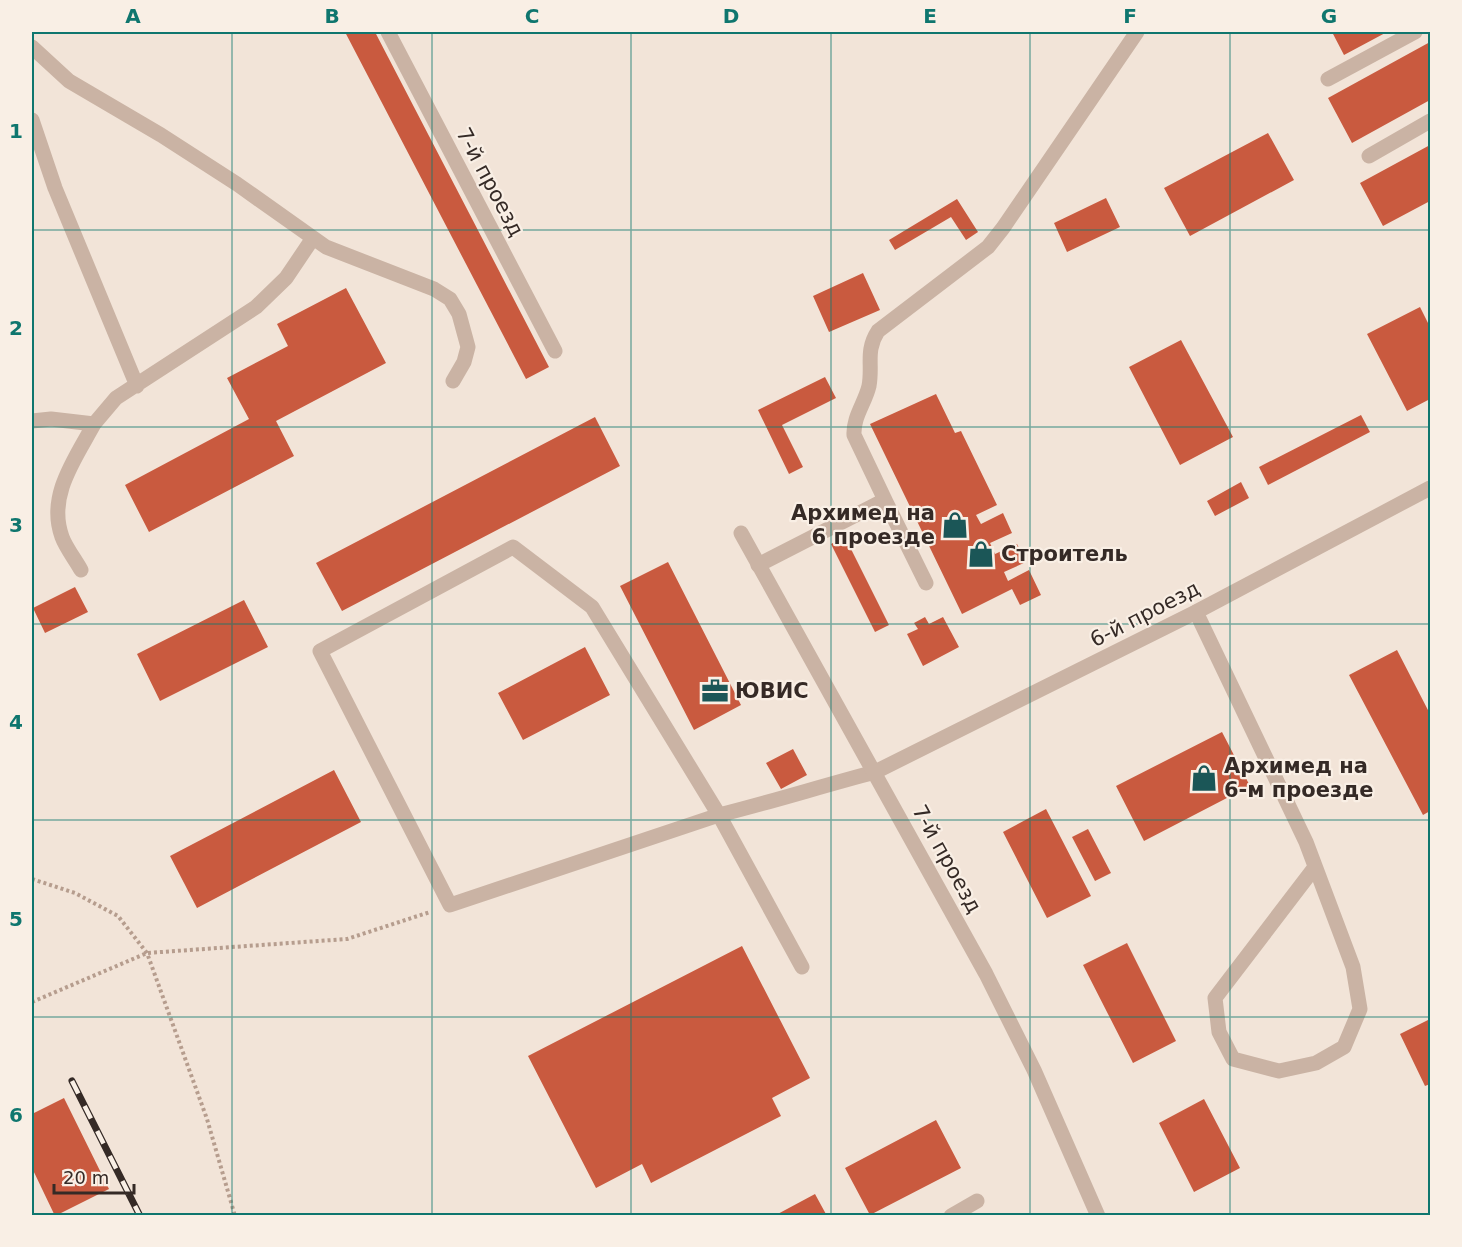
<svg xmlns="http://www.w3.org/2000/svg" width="1462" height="1247" viewBox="0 0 1462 1247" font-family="'DejaVu Sans',sans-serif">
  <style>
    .building { fill: #c95a3f }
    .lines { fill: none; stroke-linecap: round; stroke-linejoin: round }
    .path { stroke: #b69d8e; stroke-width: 4; stroke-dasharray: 3 3; stroke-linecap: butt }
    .lane { stroke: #cab3a4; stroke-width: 15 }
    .street { stroke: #cab3a4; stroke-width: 15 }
    .rail-casing { stroke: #352a26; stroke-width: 7 }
    .rail { stroke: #f9efe5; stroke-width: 4.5; stroke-dasharray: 14; stroke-linecap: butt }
    .grid { fill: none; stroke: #0f766e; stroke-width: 1.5; stroke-opacity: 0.55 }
    .labels { text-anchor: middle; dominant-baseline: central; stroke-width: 4.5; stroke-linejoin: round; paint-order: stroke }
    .street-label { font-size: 21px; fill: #352a26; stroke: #f9efe5 }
    .poi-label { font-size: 21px; font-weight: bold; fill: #352a26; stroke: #f9efe5; text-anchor: start }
    .neatline { fill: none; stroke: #0f766e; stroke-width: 2 }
    .grid-label { font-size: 20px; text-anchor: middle; font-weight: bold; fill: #0f766e }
  </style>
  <rect width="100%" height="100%" fill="#f2e4d8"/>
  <path class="building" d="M 345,32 L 375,32 L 549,367 L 526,379 Z
    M 1332,32 L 1387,32 L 1344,55 Z
    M 1430,42 L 1430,100 L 1352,143 L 1328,98 Z
    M 1268,133 L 1294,180 L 1190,236 L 1164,188 Z
    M 1430,145 L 1430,201 L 1383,226 L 1360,183 Z
    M 1106,198 L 1120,227 L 1067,252 L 1054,223 Z
    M 957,199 L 978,232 L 966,240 L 951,217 L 895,250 L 889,240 Z
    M 863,273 L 880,310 L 829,332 L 813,296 Z
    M 346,288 L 386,363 L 276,421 L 294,456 L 149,532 L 125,485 L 249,419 L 227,378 L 288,346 L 277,324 Z
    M 1420,307 L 1430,327 L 1430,399 L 1407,411 L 1367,334 Z
    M 1181,340 L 1233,437 L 1180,465 L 1129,367 Z
    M 825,377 L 836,398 L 782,425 L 803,467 L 789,474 L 758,410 Z
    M 936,394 L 955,433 L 961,431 L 997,505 L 976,515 L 981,524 L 1003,513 L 1012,533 L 990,543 L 995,554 L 1017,544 L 1026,562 L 1004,572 L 1008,581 L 1029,570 L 1041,595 L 1020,605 L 1012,589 L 962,614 L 870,424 Z
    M 1361,415 L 1370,432 L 1268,485 L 1259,467 Z
    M 595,417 L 620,466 L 342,611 L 316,563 Z
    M 1241,482 L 1249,498 L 1215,516 L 1207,501 Z
    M 845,537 L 889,625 L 875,632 L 831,544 Z
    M 668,562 L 741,705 L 694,730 L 620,586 Z
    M 75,587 L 88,612 L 45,633 L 33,608 Z
    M 244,600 L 268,647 L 160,701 L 137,654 Z
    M 925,617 L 929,624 L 943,617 L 959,647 L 923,666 L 907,634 L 918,629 L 914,623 Z
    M 585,647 L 610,695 L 523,740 L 498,693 Z
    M 1397,650 L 1430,714 L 1430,811 L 1423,815 L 1349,675 Z
    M 1222,732 L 1250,786 L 1144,841 L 1116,786 Z
    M 793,749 L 807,775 L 781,789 L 766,763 Z
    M 334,770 L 361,822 L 197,908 L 170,856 Z
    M 1046,809 L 1091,896 L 1047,918 L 1003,832 Z
    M 1088,829 L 1111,873 L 1095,881 L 1072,837 Z
    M 1127,943 L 1176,1041 L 1133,1063 L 1083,965 Z
    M 742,946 L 810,1078 L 772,1098 L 781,1116 L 651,1183 L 642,1164 L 596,1188 L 528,1056 Z
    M 1430,1019 L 1430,1084 L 1425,1086 L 1400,1034 Z
    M 64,1098 L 109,1189 L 55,1216 L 32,1168 L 32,1114 Z
    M 1204,1099 L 1240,1168 L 1194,1192 L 1159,1123 Z
    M 936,1120 L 961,1168 L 870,1215 L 845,1168 Z
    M 815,1194 L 827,1216 L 774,1216 Z"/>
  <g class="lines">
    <path class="path" d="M 32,879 L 75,893 L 118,916 L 147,953 L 207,1119 L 235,1216
      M 32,1002 L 147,953 L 347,939 L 430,912"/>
    <path class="lane" d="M 32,47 L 69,81 L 161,135 L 237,184 L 326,247 L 434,289 L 450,299 L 459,314 L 468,347 L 464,362 L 453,381
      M 1328,79 L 1415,32
      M 32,120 L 55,188 L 137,386
      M 1369,156 L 1430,121
      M 32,421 L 51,419 L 94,424 L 116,398 L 256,307 L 286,278 L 313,238
      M 885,500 L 854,435 C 853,417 865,403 869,386 C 873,365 865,351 878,331 L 988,247 L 1003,228 L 1137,32
      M 758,565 L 885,500 L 926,583
      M 81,570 C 75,559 66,548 62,537 C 47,496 75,459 94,424
      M 1196,612 L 1306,842 L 1353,967 L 1360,1009 L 1344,1047 L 1316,1063 L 1279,1071 L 1233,1059 L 1219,1032 L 1215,998 L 1315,867
      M 802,967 L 719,815 L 592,607 L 513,547 L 320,651 L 450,905 L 719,815 C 771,802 822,786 875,772
      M 951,1216 L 977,1201"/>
    <path class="street" d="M 388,32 L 555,351
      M 741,533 L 986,974 L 1034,1070 L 1098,1216
      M 875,772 L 1196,612 L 1430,488"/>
    <defs>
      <path id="rail" d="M 72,1081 L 140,1216"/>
    </defs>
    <use href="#rail" class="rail-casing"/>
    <use href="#rail" class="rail"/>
  </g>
  <path class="grid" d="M 232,32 L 232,1216M 432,32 L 432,1216M 631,32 L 631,1216M 831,32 L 831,1216M 1030,32 L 1030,1216M 1230,32 L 1230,1216M 32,230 L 1430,230M 32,427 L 1430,427M 32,624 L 1430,624M 32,820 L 1430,820M 32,1017 L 1430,1017"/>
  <defs>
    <symbol id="shop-bare" viewBox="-9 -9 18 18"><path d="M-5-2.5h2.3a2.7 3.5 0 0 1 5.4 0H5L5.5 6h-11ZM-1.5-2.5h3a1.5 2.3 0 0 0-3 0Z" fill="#1b5657" stroke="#f9efe5" stroke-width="2.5" paint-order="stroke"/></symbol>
    <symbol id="office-bare" viewBox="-9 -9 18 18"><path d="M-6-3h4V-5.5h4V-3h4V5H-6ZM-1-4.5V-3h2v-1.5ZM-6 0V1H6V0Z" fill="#1b5657" stroke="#f9efe5" stroke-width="2.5" paint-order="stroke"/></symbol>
  </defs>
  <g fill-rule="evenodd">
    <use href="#shop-bare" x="936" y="506" width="38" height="38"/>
    <use href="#shop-bare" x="962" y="535" width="38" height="38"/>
    <use href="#office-bare" x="696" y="672" width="38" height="38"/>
    <use href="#shop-bare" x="1185" y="759" width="38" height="38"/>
  </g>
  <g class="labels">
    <g class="street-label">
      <text transform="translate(490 182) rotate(62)">7-й проезд</text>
      <text transform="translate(1145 614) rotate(-27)">6-й проезд</text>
      <text transform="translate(947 859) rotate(61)">7-й проезд</text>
    </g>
    <g class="poi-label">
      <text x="935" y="513" text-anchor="end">Архимед на<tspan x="935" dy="24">6 проезде</tspan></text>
      <text x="1001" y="554">Строитель</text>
      <text x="735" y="691">ЮВИС</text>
      <text x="1224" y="766">Архимед на<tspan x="1224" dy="24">6-м проезде</tspan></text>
    </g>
  </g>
  <rect width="1462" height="1247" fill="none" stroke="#f9efe5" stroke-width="66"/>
  <path d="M54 1184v9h80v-9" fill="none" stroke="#352a26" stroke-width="3"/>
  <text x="63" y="1184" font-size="18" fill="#352a26" stroke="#f9efe5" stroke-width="4.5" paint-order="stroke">20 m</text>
  <rect x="33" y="33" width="1396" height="1181" class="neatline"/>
  <g class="grid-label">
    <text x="133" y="23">A</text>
    <text x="332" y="23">B</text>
    <text x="532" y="23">C</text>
    <text x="731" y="23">D</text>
    <text x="930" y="23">E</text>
    <text x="1130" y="23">F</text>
    <text x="1329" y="23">G</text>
    <text x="16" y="138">1</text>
    <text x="16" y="335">2</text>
    <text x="16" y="532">3</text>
    <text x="16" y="729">4</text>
    <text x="16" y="926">5</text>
    <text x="16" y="1122">6</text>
  </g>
</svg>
